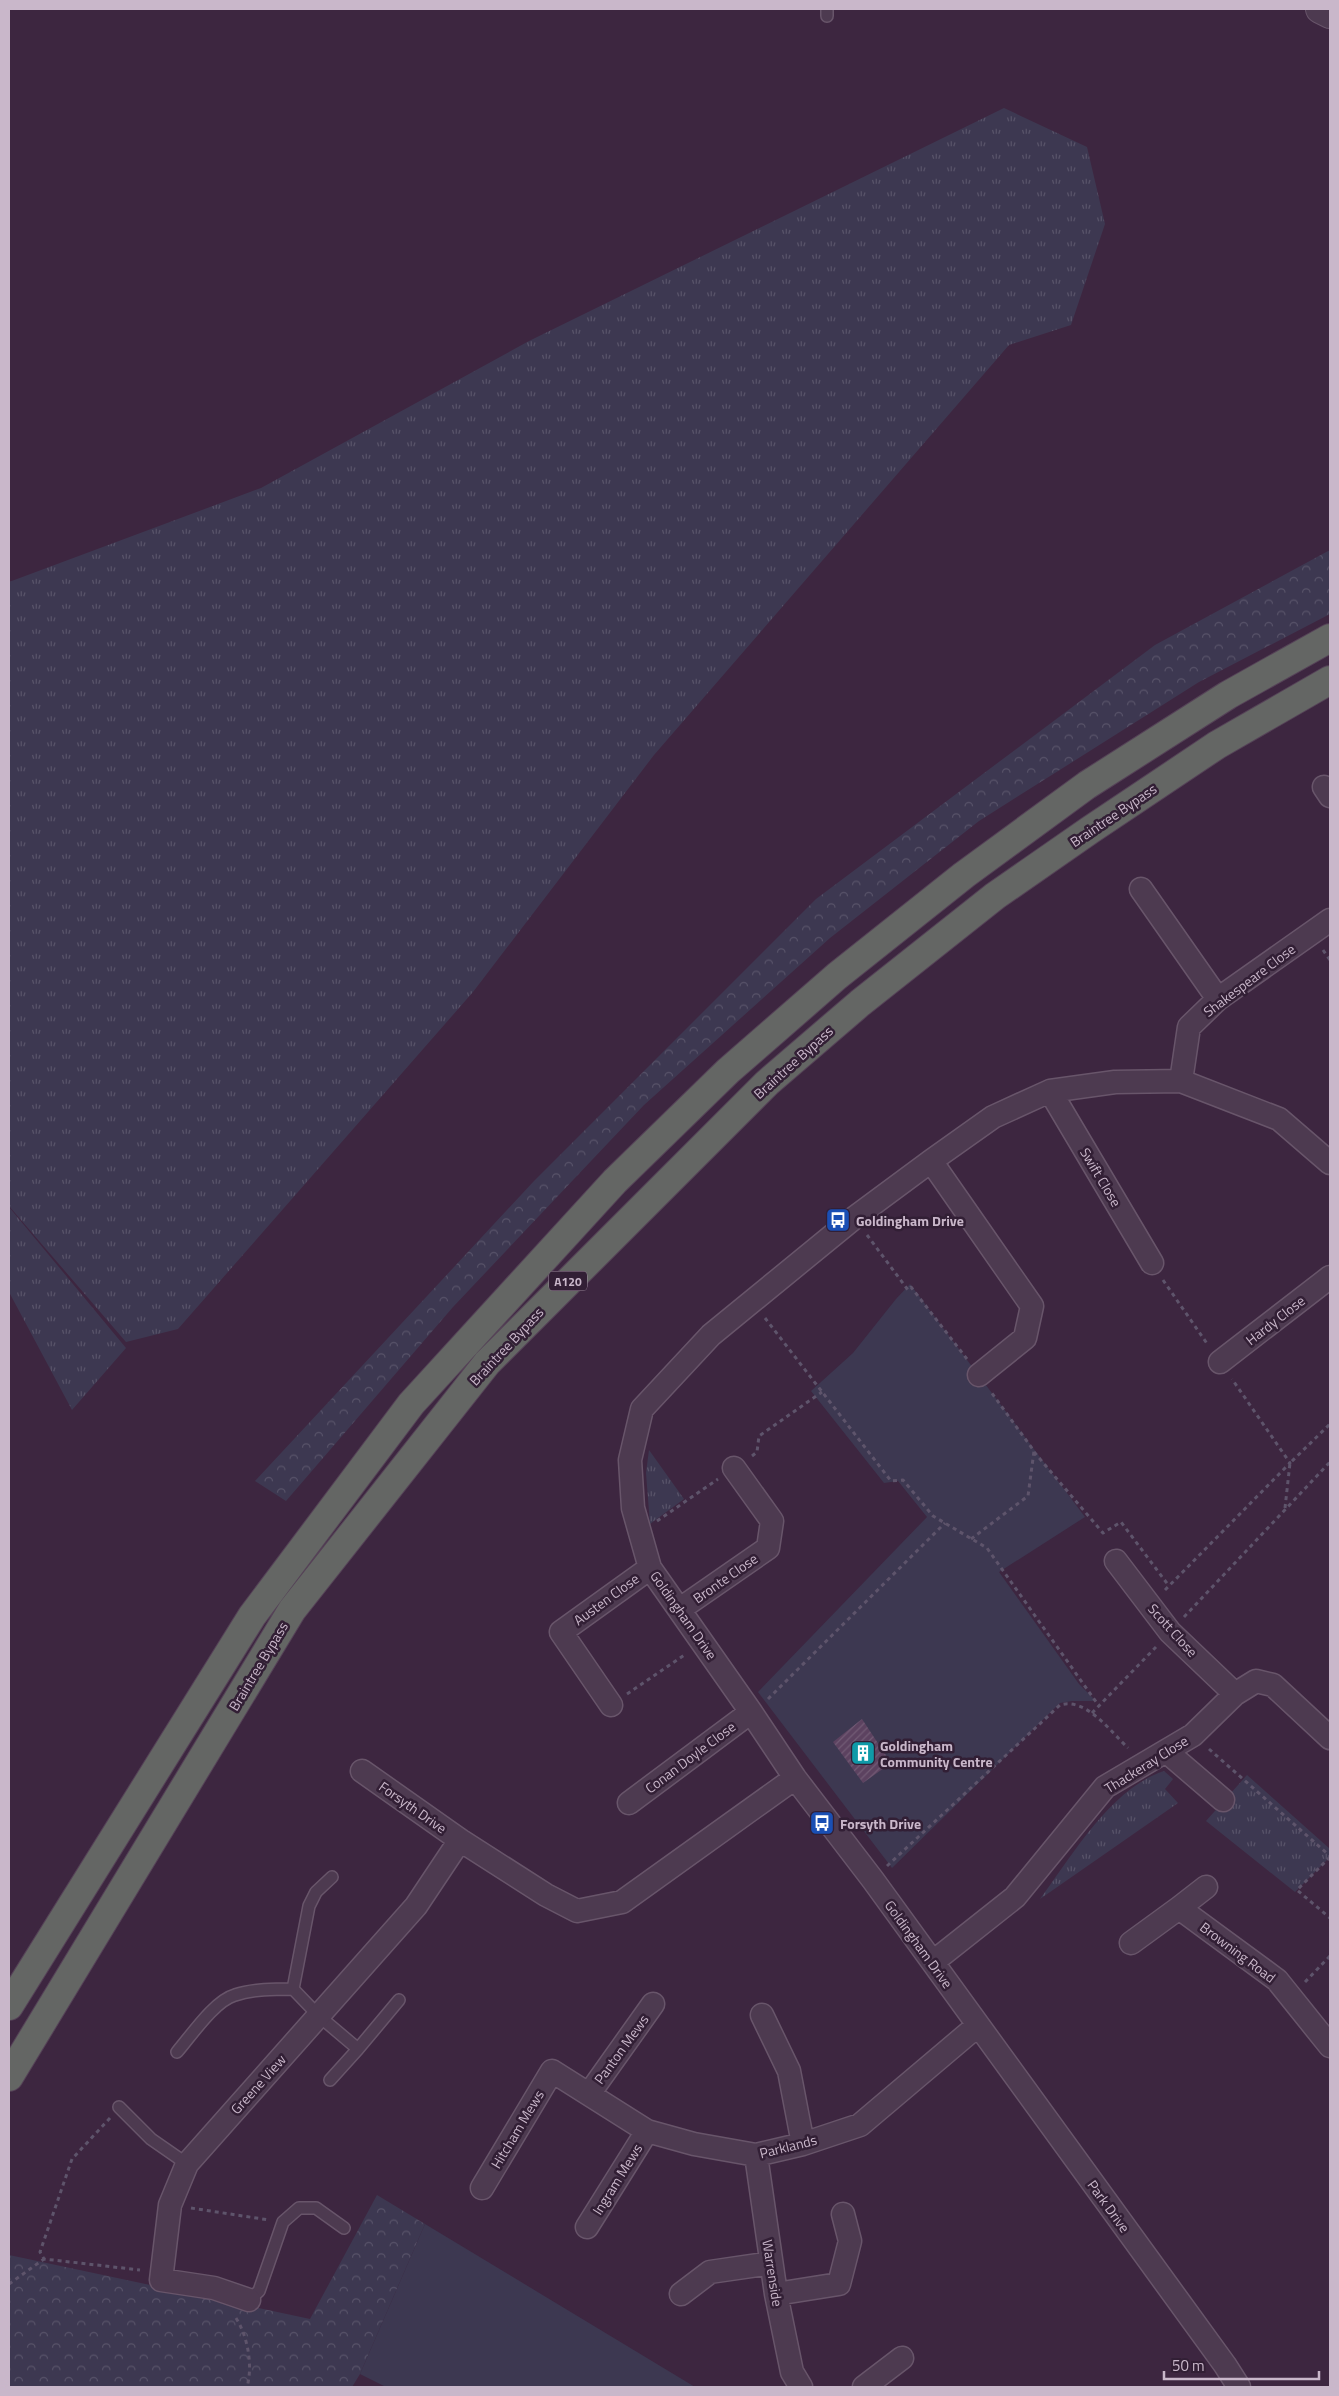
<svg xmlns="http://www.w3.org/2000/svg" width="1339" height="2396" viewBox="0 0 1339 2396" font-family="'Titillium Web',sans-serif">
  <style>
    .grass { fill: url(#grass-tufts) }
    .forest { fill: url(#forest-crowns) }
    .park { fill: #3d3851 }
    .building { fill: url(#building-hatch) }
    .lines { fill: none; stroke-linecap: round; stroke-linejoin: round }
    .service-casing { stroke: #68556a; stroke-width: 14 }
    .minor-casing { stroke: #68556a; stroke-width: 25 }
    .tertiary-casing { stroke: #68556a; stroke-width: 30 }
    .trunk-casing { stroke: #554257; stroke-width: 30 }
    .path { stroke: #5e546b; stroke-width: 3; stroke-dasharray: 4 4; stroke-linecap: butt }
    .service { stroke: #4d3a50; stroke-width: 11 }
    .minor { stroke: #4d3a50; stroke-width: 22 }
    .tertiary { stroke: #4d3a50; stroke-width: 28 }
    .trunk { stroke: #646664; stroke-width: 28 }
    .labels { text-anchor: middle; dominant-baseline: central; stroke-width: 5; stroke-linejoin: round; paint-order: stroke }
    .shield { fill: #321f35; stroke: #9c899d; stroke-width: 1 }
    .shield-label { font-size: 12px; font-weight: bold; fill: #c9b7ca }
    .street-label { font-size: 14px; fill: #c9b7ca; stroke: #321f35 }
    .poi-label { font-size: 14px; font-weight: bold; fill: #c9b7ca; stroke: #321f35; text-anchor: start }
  </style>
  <defs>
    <pattern id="grass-tufts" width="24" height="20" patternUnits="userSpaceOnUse" patternTransform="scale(1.25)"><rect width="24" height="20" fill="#3d3851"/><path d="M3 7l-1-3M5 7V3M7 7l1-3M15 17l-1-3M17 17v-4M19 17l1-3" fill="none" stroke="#585369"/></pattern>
    <pattern id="forest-crowns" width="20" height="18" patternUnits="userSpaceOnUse" patternTransform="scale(1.25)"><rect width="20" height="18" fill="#3d3851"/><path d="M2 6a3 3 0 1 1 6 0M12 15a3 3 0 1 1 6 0" fill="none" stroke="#585369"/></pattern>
    <pattern id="building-hatch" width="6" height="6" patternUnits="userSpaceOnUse" patternTransform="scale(1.25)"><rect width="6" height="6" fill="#5c4260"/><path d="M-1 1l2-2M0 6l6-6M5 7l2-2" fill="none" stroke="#725b75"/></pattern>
  </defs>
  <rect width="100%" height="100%" fill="#3d2640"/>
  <path class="grass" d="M 1004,108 L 1087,147 L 1105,224 L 1071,325 L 1009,345 L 654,755 L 473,992 L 178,1329 L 126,1342 L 9,1206 L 9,582 L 261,488 L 529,341 Z
    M 9,1207 L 126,1348 L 72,1410 L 9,1292 Z
    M 649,1450 L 684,1499 L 650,1524 L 646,1473 Z
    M 1164,1771 L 1173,1779 L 1165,1789 L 1178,1803 L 1040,1899 C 1072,1856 1111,1788 1164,1771 Z
    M 1247,1775 L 1330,1849 L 1330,1857 L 1295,1892 L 1206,1821 Z"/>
  <path class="forest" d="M 1330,550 L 1330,614 L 1199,682 L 979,821 L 830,938 L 644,1105 L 453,1307 L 286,1501 L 255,1481 L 534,1181 L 816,899 L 1155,645 Z
    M 377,2195 L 425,2224 L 360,2374 L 352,2387 L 9,2387 L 9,2255 L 310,2319 Z"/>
  <path class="park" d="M 910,1284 L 1085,1517 L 999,1572 L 1079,1684 L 1096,1701 L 1072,1701 L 1060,1703 L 892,1868 L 758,1692 L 927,1517 L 898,1481 L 884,1483 L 811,1391 L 853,1353 L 896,1299 Z
    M 425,2224 L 695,2387 L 386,2387 L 360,2374 Z"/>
  <path class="building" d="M 862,1719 L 891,1763 L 863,1783 L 833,1742 Z"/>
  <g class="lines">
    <defs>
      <path id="service" d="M 827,16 L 827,9
        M 293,1989 L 309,1906 L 316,1892 L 332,1877
        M 177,2052 C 191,2036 214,2001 235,1995 C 253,1989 275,1989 293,1989 L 319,2016 L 358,2049 L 399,2000
        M 330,2080 L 358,2049
        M 119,2107 L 151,2139 L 187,2164
        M 249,2300 L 259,2291 L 283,2222 L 299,2208 L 316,2208 L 344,2228"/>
      <path id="minor" d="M 1324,787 L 1330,796
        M 1141,889 L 1218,999
        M 1181,1081 L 1189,1027 L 1218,999 L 1330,920
        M 1050,1091 L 1152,1263
        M 931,1161 L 1032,1306 L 1025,1338 L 979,1375
        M 1220,1362 L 1330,1277
        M 1116,1561 L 1170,1632 L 1235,1694
        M 680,1609 L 768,1548 L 772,1521 L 734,1468
        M 611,1705 L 561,1632 L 650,1568
        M 1167,1752 L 1223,1800
        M 362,1771 L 460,1840 L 546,1895 L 577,1911 L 622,1902 L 795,1778
        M 629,1803 L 751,1712
        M 1179,1908 L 1206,1887
        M 1131,1943 L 1179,1908 L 1277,1980 L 1330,2046
        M 933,1962 L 1015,1897 L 1105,1787 L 1193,1735 L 1235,1694 L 1256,1681 L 1273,1685 L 1330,1738
        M 762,2015 L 789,2071 L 803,2144
        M 589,2094 L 653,2004
        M 756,2155 L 776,2294 L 792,2372 L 801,2387
        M 482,2188 L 552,2071 L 647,2131 L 694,2144 L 756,2155 L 803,2144 L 860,2125 L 977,2026
        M 587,2227 L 647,2131
        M 681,2294 L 710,2272 L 771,2263
        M 776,2294 L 839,2284 L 850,2241 L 843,2214
        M 249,2300 L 214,2288 L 161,2280 L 170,2205 L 187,2164 L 416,1906 L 460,1840
        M 864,2387 L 902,2358
        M 1239,2387 L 1225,2365 L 873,1880 L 795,1778 L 751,1712 L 650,1568 L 633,1508 L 630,1460 L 642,1409 L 711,1335 L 854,1218 L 931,1161 L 993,1117 L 1050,1091 L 1115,1082 L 1181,1081 L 1279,1119 L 1330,1163"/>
      <path id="tertiary" d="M 1320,9 L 1330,14"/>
      <path id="trunk" d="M 9,2006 L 252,1616 L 411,1404 L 615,1181 L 728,1071 L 837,976 L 964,875 L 1087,785 L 1228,695 L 1330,638
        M 9,2077 L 292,1610 L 487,1363 L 767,1083 L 860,1003 L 995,896 L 1090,830 L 1217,745 L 1330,680"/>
    </defs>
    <use href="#service" class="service-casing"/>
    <use href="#minor" class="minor-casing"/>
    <use href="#tertiary" class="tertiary-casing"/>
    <use href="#trunk" class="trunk-casing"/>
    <path class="path" d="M 1323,950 L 1330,960
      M 867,1235 L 908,1290 L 911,1287 L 967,1359
      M 1163,1280 L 1208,1345
      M 765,1318 L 891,1481 L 903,1480 L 933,1516 L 987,1548 L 1099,1706
      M 1034,1452 L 1103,1533 L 1121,1522 L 1169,1586
      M 752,1456 L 757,1452 L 759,1436 L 822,1392
      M 1285,1508 L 1290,1463 L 1330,1424
      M 657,1521 L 718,1479
      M 971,1539 L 1028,1496 L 1034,1451 L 991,1392
      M 1165,1590 L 1290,1463 L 1232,1379
      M 1184,1617 L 1330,1462
      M 627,1694 L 686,1654
      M 768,1699 L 945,1523
      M 1092,1713 L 1156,1647
      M 1209,1749 L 1330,1856
      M 1330,1857 L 1297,1890 L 1330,1918
      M 887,1866 L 1060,1705 C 1086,1697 1111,1732 1128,1748
      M 1305,1982 L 1330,1956
      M 110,2118 L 72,2159 L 40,2252 L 44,2259 L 140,2270
      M 191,2208 L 269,2220
      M 9,2284 L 44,2259
      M 236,2318 C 248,2337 253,2366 247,2387"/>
    <use href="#service" class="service"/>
    <use href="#minor" class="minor"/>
    <use href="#tertiary" class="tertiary"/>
    <use href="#trunk" class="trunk"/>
  </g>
  <defs>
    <symbol id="bus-square" viewBox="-11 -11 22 22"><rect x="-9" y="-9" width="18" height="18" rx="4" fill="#1a4fb4" stroke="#321f35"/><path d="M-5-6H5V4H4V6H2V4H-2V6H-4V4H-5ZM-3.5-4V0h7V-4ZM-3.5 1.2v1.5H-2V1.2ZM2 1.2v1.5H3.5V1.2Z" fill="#fff"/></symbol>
    <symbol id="building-square" viewBox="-11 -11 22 22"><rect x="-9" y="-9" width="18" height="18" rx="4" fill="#0f9aa8" stroke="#321f35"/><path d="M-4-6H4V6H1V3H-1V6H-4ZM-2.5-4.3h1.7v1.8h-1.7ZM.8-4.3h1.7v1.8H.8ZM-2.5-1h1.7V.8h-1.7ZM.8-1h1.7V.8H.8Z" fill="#fff"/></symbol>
  </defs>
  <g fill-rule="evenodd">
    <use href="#bus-square" x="824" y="1206" width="28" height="28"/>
    <use href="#building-square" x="849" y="1739" width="28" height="28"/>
    <use href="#bus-square" x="808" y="1809" width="28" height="28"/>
  </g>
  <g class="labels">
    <rect class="shield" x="549" y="1271.5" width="38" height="19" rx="4"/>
    <g class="shield-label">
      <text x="568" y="1281">A120</text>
    </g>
    <g class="street-label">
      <text transform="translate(1113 815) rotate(-34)">Braintree Bypass</text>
      <text transform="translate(1249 980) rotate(-37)">Shakespeare Close</text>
      <text transform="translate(793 1062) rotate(-42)">Braintree Bypass</text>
      <text transform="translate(1101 1177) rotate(59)">Swift Close</text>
      <text transform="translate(1275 1320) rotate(-38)">Hardy Close</text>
      <text transform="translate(506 1346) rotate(-47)">Braintree Bypass</text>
      <text transform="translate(725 1578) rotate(-35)">Bronte Close</text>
      <text transform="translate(606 1599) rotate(-36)">Austen Close</text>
      <text transform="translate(684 1615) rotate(55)">Goldingham Drive</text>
      <text transform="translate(1173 1630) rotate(48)">Scott Close</text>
      <text transform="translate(258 1666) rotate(-59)">Braintree Bypass</text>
      <text transform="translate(690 1757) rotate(-37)">Conan Doyle Close</text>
      <text transform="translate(1146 1764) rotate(-32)">Thackeray Close</text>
      <text transform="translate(413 1807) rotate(35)">Forsyth Drive</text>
      <text transform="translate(919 1944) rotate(54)">Goldingham Drive</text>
      <text transform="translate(1238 1952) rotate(37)">Browning Road</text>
      <text transform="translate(621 2049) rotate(-54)">Panton Mews</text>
      <text transform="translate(258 2084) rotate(-48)">Greene View</text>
      <text transform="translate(517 2129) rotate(-59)">Hitcham Mews</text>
      <text transform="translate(788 2146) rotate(-14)">Parklands</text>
      <text transform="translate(617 2179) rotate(-58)">Ingram Mews</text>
      <text transform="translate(1109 2206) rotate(54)">Park Drive</text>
      <text transform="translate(773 2273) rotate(81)">Warrenside</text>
    </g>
    <g class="poi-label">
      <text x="856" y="1220">Goldingham Drive</text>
      <text x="880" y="1745">Goldingham<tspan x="880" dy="16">Community Centre</tspan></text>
      <text x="840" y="1823">Forsyth Drive</text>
    </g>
  </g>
  <rect width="1339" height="2396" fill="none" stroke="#c9b7ca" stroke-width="20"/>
  <path d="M1164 2371v8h155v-8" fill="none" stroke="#c9b7ca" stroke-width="2.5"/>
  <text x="1172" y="2371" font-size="15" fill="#c9b7ca" stroke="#321f35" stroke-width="4" paint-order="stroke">50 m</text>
</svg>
